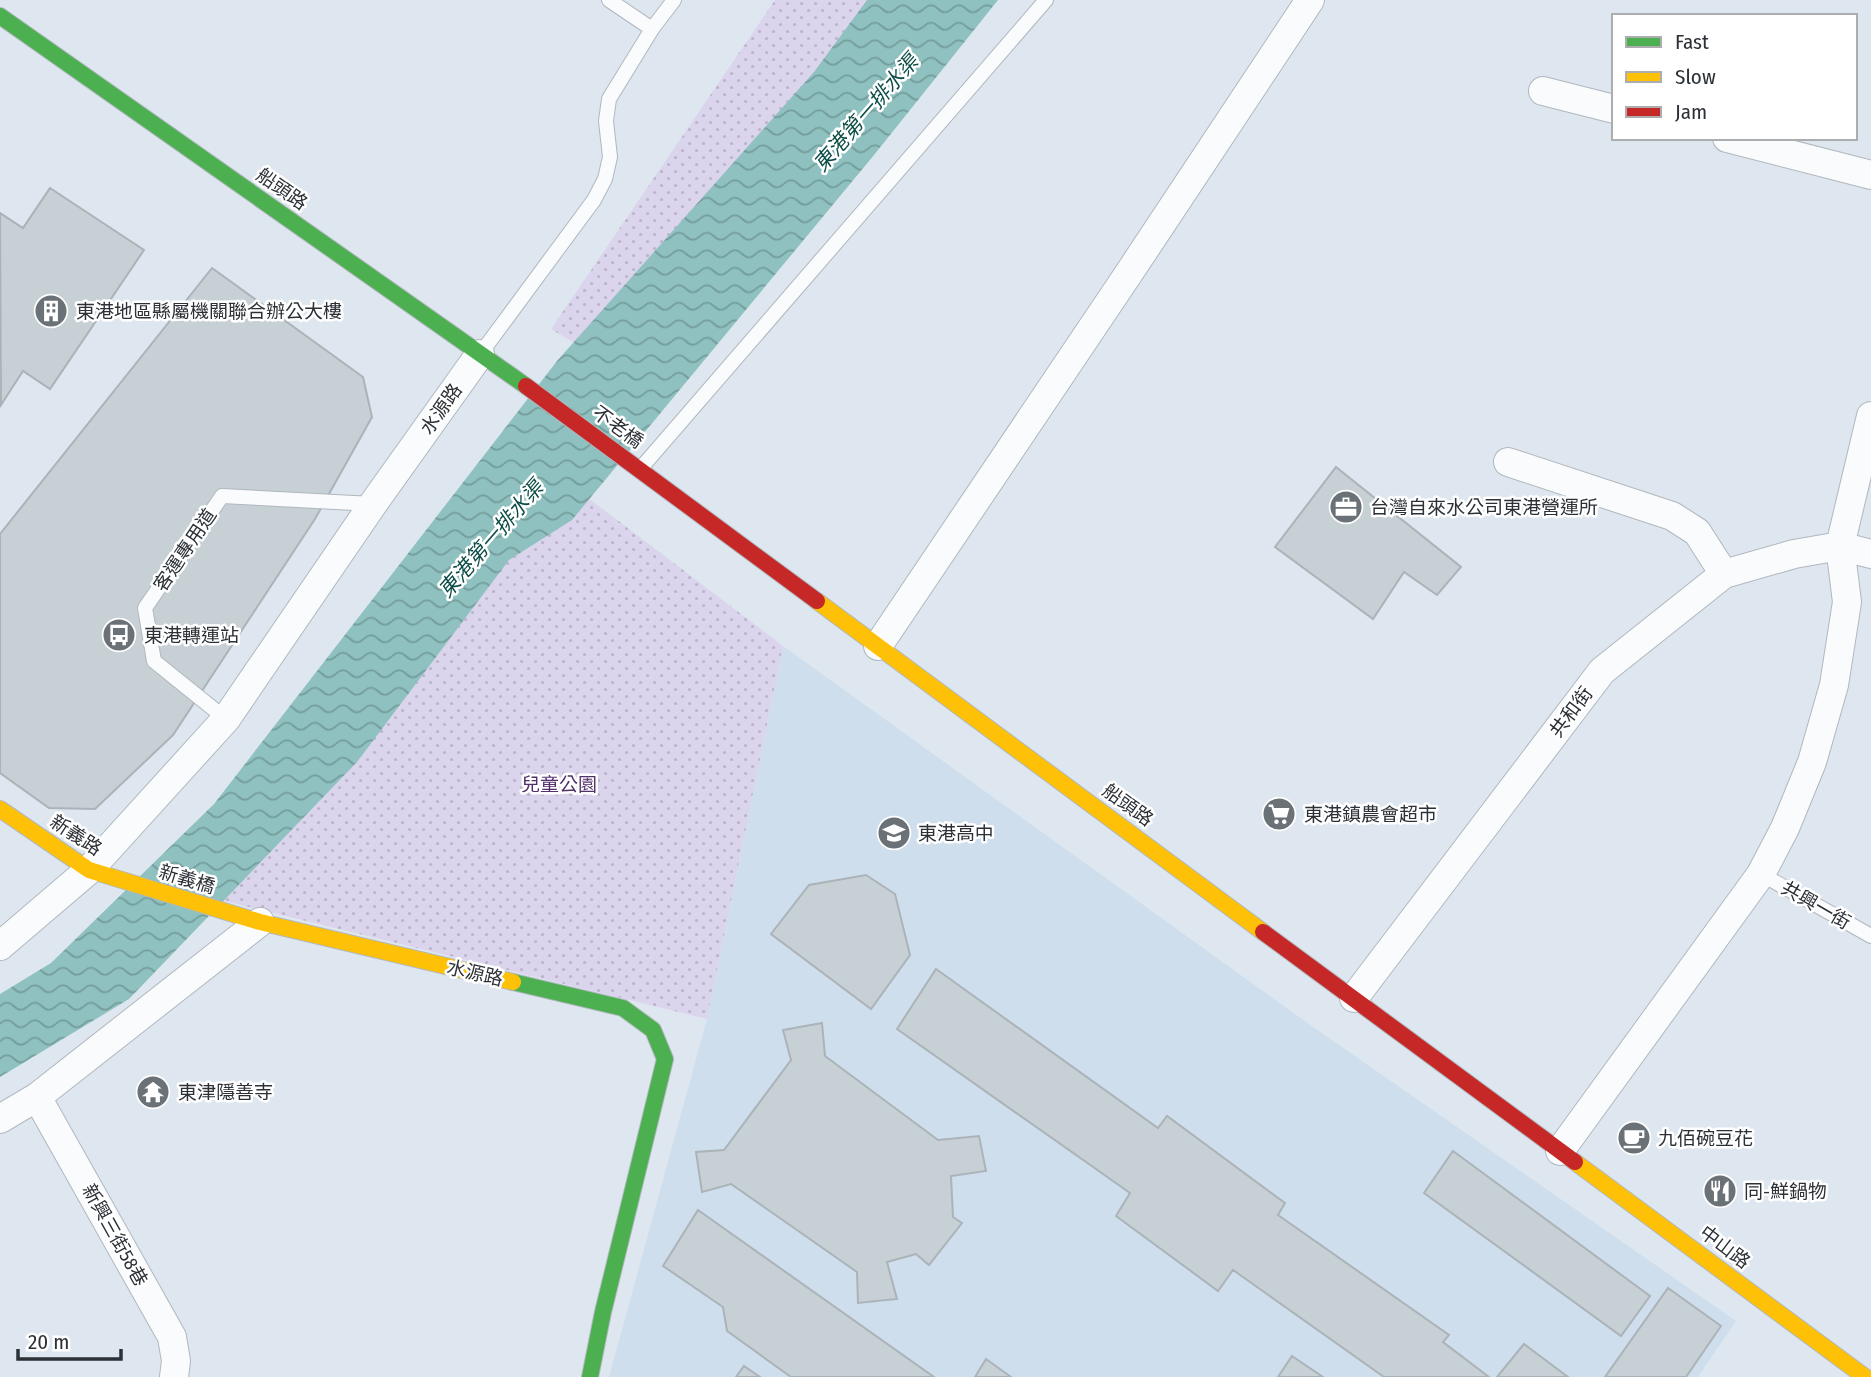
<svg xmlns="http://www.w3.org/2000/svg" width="1871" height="1377" viewBox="0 0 1871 1377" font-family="'Fira Sans Condensed','Noto Sans TC',sans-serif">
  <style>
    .built { fill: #cfdeed }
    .grass { fill: url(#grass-dots) }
    .water { fill: url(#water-waves) }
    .building { fill: #c7d0d5; stroke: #abb3b9; stroke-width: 2 }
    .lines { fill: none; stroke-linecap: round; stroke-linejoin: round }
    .lane-casing { stroke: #b0b7be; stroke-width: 16 }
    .street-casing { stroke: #b0b7be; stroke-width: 30 }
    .fast-casing { stroke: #b0b7be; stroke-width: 18 }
    .slow-casing { stroke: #b0b7be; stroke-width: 18 }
    .jam-casing { stroke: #b0b7be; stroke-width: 18 }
    .lane { stroke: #fafbfd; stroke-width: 14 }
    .street { stroke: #fafbfd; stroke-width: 28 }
    .fast { stroke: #4caf50; stroke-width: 16 }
    .slow { stroke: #ffc107; stroke-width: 16 }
    .jam { stroke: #c62828; stroke-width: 16 }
    .labels { text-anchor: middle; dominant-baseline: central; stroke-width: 5; stroke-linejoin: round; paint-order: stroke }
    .street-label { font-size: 19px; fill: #2c3137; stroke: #fff }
    .poi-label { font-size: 19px; fill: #2c3137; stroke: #fff; text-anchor: start }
    .park-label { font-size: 19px; fill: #52306a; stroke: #fff }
    .water-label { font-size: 21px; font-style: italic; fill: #0c4c47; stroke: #fff }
  </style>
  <defs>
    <pattern id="grass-dots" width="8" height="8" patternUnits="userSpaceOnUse" patternTransform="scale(1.75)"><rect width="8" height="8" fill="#dbd4ed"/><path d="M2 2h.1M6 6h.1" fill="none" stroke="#bcb6cc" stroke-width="1.8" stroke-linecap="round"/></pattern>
    <pattern id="water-waves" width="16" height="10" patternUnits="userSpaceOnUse" patternTransform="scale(1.75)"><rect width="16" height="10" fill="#8ec1bf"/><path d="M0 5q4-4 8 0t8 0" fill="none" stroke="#749d9c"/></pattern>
  </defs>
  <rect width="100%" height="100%" fill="#dee7ef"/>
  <path class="built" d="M 783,646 L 1306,1022 L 1736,1321 L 1698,1377 L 609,1377 L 707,1019 Z"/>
  <path class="grass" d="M 775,0 L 879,0 L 581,347 L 551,329 Z
    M 566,481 L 783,646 L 707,1019 L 204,896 Z"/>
  <path class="water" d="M 867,0 L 998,0 L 874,155 L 572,520 L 509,560 L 357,762 L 129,999 L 0,1077 L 0,994 L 51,963 L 214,804 L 557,361 L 814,72 Z"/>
  <path class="building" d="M 50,188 L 144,250 L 50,389 L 23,371 L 1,405 L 0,213 L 23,228 Z
    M 212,268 L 363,377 L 372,417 L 315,519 L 173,735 L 95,809 L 49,808 L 0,773 L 0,534 Z
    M 1336,467 L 1461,567 L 1437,595 L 1404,572 L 1373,619 L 1275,547 Z
    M 866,875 L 895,894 L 910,955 L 871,1009 L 771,934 L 809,885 Z
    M 936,969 L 1158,1128 L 1167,1116 L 1285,1203 L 1278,1215 L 1449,1335 L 1443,1342 L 1489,1377 L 1384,1377 L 1233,1270 L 1218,1291 L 1116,1216 L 1130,1193 L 897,1029 Z
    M 822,1023 L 825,1056 L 938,1140 L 979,1136 L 986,1171 L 951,1176 L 953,1217 L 962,1223 L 929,1265 L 916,1254 L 887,1262 L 897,1299 L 858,1303 L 857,1272 L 731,1184 L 702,1192 L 696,1152 L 724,1150 L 791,1060 L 783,1030 Z
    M 1453,1151 L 1650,1296 L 1621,1336 L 1424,1193 Z
    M 698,1210 L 934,1377 L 791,1377 L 727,1331 L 723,1307 L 663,1266 Z
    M 1668,1288 L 1721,1326 L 1686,1377 L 1605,1377 Z
    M 1524,1344 L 1568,1377 L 1497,1377 Z
    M 1292,1356 L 1323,1377 L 1278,1377 Z
    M 986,1359 L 1011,1377 L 975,1377 Z
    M 744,1366 L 760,1377 L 736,1377 Z"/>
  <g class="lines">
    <defs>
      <path id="lane" d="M 609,0 L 652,29
        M 481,353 L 594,200 L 605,179 L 610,157 L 606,121 L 609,99 L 652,29 L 674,0
        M 641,468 L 1046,0
        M 226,719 L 154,661 L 145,608 L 222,496 L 373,504
        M 1761,874 L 1871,936"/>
      <path id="street" d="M 1543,91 L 1614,109
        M 1727,138 L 1871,175
        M 1508,462 L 1672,516 L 1697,532 L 1724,574
        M 878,646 L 1129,273 L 1310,0
        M 0,946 L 89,870 L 226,719 L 373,504 L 480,354
        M 1354,998 L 1602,671 L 1724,574 L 1794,554 L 1840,546 L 1871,554
        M 37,1097 L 172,1337 L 176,1361 L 174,1377
        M 0,1119 L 37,1097 L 260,922
        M 1560,1151 L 1761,874 L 1785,828 L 1812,762 L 1834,685 L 1847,602 L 1840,546 L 1871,416"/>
      <path id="fast" d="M 0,16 L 526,386
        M 513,982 L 623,1008 L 653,1030 L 665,1059 L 603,1312 L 590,1377"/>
      <path id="slow" d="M 817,601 L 1263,932
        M 0,809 L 89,870 L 260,922 L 513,982
        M 1575,1162 L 1865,1377"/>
      <path id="jam" d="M 526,386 L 817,601
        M 1263,932 L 1575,1162"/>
    </defs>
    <use href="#lane" class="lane-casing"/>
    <use href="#street" class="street-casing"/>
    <use href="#fast" class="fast-casing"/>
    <use href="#slow" class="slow-casing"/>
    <use href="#jam" class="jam-casing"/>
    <use href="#lane" class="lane"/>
    <use href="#street" class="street"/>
    <use href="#fast" class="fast"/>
    <use href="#slow" class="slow"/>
    <use href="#jam" class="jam"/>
  </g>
  <defs>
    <symbol id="building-disc" viewBox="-11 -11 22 22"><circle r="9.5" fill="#6a7177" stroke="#fff"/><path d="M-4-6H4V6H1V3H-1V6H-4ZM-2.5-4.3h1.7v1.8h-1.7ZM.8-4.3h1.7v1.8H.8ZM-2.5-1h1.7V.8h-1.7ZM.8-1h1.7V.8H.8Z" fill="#fff"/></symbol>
    <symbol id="office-disc" viewBox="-11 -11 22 22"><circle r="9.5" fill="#6a7177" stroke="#fff"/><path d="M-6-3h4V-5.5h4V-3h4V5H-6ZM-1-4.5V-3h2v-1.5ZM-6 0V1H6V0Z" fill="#fff"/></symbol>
    <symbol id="bus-disc" viewBox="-11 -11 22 22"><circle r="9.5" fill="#6a7177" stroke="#fff"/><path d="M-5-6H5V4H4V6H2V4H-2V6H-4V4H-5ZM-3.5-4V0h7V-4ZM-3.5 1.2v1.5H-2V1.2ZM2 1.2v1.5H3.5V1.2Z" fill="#fff"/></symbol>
    <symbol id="supermarket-disc" viewBox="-11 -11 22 22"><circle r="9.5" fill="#6a7177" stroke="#fff"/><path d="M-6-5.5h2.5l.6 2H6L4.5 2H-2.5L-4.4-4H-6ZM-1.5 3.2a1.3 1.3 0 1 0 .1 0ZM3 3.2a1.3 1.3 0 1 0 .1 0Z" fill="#fff"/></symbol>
    <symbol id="school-disc" viewBox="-11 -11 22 22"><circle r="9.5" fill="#6a7177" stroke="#fff"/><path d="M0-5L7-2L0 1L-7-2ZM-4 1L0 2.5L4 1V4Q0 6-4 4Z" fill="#fff"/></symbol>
    <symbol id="temple-disc" viewBox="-11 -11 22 22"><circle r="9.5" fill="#6a7177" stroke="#fff"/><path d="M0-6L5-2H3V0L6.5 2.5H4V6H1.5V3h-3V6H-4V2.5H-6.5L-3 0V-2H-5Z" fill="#fff"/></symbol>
    <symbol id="cafe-disc" viewBox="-11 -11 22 22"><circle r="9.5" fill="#6a7177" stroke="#fff"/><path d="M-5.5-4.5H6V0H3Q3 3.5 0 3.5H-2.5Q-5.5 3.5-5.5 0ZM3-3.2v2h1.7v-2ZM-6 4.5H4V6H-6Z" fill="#fff"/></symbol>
    <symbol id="restaurant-disc" viewBox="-11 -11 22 22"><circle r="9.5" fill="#6a7177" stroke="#fff"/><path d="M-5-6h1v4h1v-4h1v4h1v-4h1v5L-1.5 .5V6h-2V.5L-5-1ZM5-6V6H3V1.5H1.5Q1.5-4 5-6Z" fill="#fff"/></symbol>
  </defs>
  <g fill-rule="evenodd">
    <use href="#building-disc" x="32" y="292" width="38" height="38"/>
    <use href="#office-disc" x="1327" y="488" width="38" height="38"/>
    <use href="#bus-disc" x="100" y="616" width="38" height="38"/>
    <use href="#supermarket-disc" x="1260" y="795" width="38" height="38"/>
    <use href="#school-disc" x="875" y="814" width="38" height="38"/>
    <use href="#temple-disc" x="134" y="1073" width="38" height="38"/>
    <use href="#cafe-disc" x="1615" y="1119" width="38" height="38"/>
    <use href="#restaurant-disc" x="1701" y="1172" width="38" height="38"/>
  </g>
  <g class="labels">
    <g class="street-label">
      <text transform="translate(282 189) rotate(35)">船頭路</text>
      <text transform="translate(441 409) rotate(-55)">水源路</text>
      <text transform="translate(618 427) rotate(36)">不老橋</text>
      <text transform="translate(185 550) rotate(-56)">客運專用道</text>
      <text transform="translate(1571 712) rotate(-53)">共和街</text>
      <text transform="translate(1128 805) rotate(36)">船頭路</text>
      <text transform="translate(76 835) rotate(33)">新義路</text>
      <text transform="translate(187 879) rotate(17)">新義橋</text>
      <text transform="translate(1816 905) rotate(30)">共興一街</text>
      <text transform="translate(475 973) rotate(13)">水源路</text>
      <text transform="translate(115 1235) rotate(61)">新興三街58巷</text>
      <text transform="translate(1725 1247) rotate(37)">中山路</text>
    </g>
    <g class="poi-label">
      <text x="76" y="311">東港地區縣屬機關聯合辦公大樓</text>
      <text x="1370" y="507">台灣自來水公司東港營運所</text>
      <text x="144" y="635">東港轉運站</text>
      <text x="1304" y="814">東港鎮農會超市</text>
      <text x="918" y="833">東港高中</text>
      <text x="178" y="1092">東津隱善寺</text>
      <text x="1658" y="1138">九佰碗豆花</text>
      <text x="1744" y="1191">同-鮮鍋物</text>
    </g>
    <g class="park-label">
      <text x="559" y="784">兒童公園</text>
    </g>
    <g class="water-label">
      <text transform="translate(866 113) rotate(-49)">東港第一排水渠</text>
      <text transform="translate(491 539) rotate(-49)">東港第一排水渠</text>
    </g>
  </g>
  <rect x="1612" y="14" width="245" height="126" fill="#ffffff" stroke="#abadaf" stroke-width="2"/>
  <rect x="1626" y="37" width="35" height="10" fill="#4caf50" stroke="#abadaf" stroke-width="2"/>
  <text x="1675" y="49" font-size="21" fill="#2c3137">Fast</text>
  <rect x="1626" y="72" width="35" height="10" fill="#ffc107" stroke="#abadaf" stroke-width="2"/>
  <text x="1675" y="84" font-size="21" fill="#2c3137">Slow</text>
  <rect x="1626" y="107" width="35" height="10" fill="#c62828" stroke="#abadaf" stroke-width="2"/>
  <text x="1675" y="119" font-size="21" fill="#2c3137">Jam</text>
  <path d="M18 1349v10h103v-10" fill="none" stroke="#2c3137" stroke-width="3.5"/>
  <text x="28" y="1349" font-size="21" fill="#2c3137" stroke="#ffffff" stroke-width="5" paint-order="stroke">20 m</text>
</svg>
